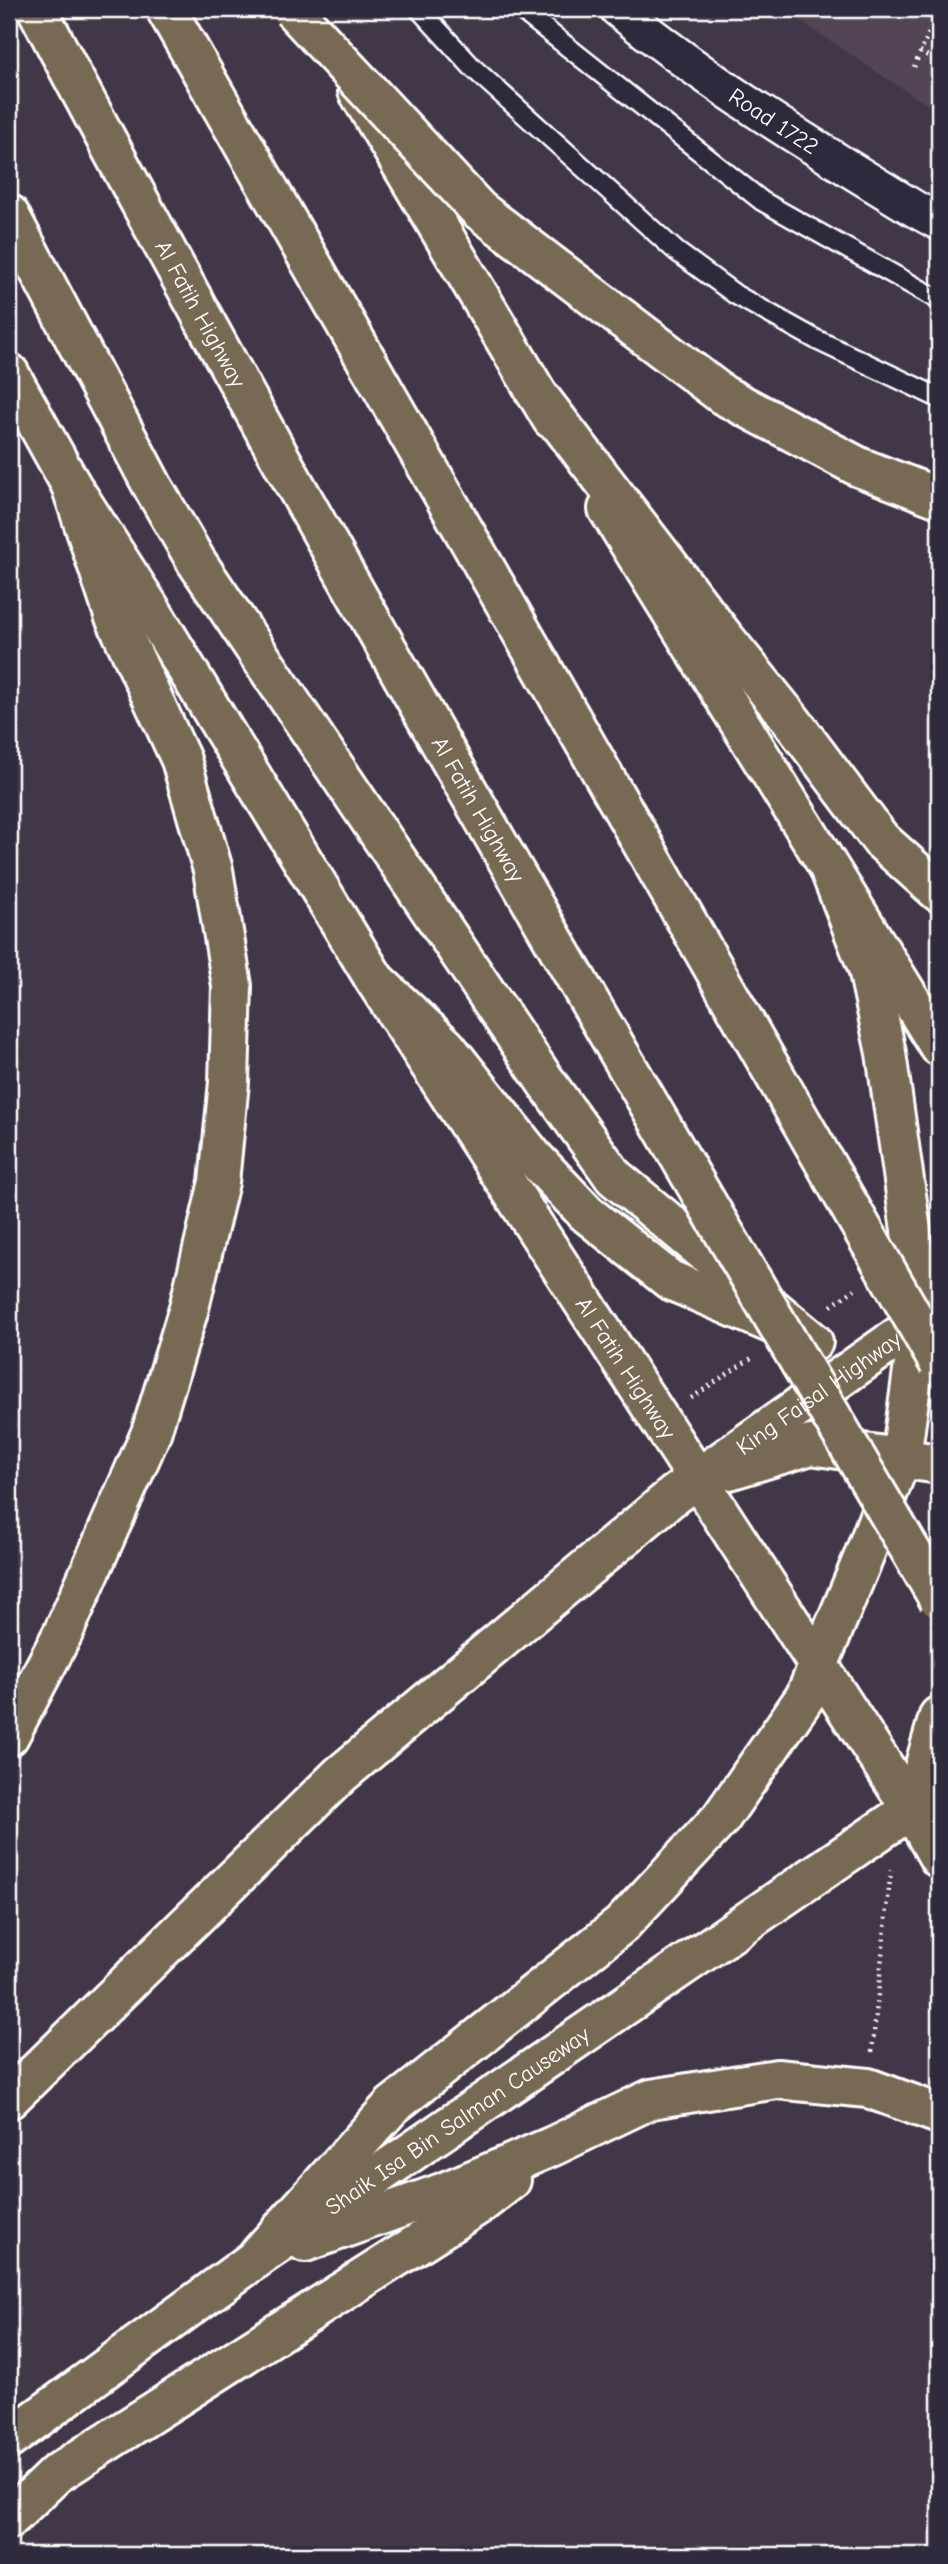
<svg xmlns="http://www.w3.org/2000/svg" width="948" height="2564" viewBox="0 0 948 2564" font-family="'Comic Neue',sans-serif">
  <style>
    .built { fill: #534454 }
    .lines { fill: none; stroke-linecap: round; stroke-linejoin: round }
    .lane-casing { stroke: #fff; stroke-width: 23 }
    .street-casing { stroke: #fff; stroke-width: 40 }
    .primary-casing { stroke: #fff; stroke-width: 44 }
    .highway-casing { stroke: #fff; stroke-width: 44 }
    .path { stroke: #fff; stroke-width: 4.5; stroke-dasharray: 2 5; stroke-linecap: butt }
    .lane { stroke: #2f2a3d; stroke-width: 18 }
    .street { stroke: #2f2a3d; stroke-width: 35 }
    .primary { stroke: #786954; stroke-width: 38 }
    .highway { stroke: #786954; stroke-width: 38 }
    .primary-bridge-casing { stroke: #fff; stroke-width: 44; stroke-linecap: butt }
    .highway-bridge-casing { stroke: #fff; stroke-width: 44; stroke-linecap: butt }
    .primary-bridge { stroke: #786954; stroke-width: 38 }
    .highway-bridge { stroke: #786954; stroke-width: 38 }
    .labels { text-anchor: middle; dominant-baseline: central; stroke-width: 7; stroke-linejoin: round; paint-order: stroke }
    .street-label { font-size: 23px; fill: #fff; stroke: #2f2a3d }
  </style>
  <rect width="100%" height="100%" fill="#423748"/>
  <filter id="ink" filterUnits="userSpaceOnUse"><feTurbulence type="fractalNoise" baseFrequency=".0143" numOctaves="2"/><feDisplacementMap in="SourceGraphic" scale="14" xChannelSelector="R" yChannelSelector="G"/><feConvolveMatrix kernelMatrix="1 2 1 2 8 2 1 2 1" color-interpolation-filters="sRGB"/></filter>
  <g filter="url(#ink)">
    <path class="built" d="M 783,9 L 939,9 L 939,112 L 884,77 Z"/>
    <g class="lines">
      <defs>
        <path id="lane" d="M 419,9 L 473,68 L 676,251 L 736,295 L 817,340 L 939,398
          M 520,9 L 762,201 L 939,300"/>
        <g id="street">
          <path id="s1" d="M 618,9 C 711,85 813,147 915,209 L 939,222"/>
        </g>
        <g id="primary">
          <path d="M 358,91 L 552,419"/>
          <path id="s2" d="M 9,373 L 71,485 L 151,610 L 375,980 L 912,1810 L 939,1858"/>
          <path d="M 608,509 L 939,1046"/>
        </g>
        <g id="highway">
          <path d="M 9,214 L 153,487 L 196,561 L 546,1082 L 614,1177 L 813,1342"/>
          <path d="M 534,390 L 723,636 L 791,720 L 881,840 L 939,892"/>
          <path d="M 375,980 L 446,1047 L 533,1157 L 587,1214 L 670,1280 L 775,1325"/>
          <path d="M 729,1470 L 811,1445 L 939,1464"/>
          <path d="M 9,1736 L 63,1633 L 151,1433 L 189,1308 L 219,1182 L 229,1082 L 232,986 L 213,870 L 181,760 L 114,615 L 71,485"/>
          <path d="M 912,1810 L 939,1716"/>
          <path id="s3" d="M 9,2099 L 340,1775 L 674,1495 L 933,1312"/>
          <path d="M 305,2242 L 442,2193 L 553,2146 L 651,2099 L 777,2079 L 868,2088 L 939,2114"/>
          <path d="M 254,2260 L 392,2106 L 621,1925 L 721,1818 L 805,1697 L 862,1561 L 901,1458 L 920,1320 L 911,1230 L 886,1053 L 868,968 L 831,873"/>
          <path id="s4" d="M 9,2439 L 254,2260 L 939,1790"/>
          <path d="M 9,2519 L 56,2474 L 480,2204 L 511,2180"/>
        </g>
      </defs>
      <use href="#lane" class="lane-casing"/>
      <use href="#street" class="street-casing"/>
      <use href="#primary" class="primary-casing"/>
      <use href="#highway" class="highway-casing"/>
      <path class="path" d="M 920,51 L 939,63
        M 914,67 L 939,9
        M 831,1306 L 855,1289
        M 691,1398 L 753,1357
        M 872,2052 L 891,1870"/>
      <use href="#lane" class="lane"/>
      <use href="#street" class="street"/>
      <use href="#primary" class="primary"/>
      <use href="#highway" class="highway"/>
      <defs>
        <g id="primary-bridge">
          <path id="s5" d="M 37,9 C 321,549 630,1074 939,1599"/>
          <path d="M 166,9 L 939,1363"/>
        </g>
        <path id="highway-bridge" d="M 292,9 L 479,210 L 723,395 L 859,467 L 939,498"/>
      </defs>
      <use href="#primary-bridge" class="primary-bridge-casing"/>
      <use href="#highway-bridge" class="highway-bridge-casing"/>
      <use href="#primary-bridge" class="primary-bridge"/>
      <use href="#highway-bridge" class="highway-bridge"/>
    </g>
  </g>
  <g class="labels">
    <g class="street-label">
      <text stroke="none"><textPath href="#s1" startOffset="192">Road 1722</textPath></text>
      <text stroke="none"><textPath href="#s5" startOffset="346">Al Fatih Highway</textPath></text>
      <text stroke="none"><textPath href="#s5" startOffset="914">Al Fatih Highway</textPath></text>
      <text stroke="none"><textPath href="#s2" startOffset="1171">Al Fatih Highway</textPath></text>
      <text stroke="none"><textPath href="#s3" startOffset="1076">King Faisal Highway</textPath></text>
      <text stroke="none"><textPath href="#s4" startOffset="550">Shaik Isa Bin Salman Causeway</textPath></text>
    </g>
  </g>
  <rect width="948" height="2564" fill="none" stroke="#2f2a3d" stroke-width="35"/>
  <rect x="18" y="18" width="913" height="2529" fill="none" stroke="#fff" stroke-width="2.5" filter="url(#ink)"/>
</svg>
